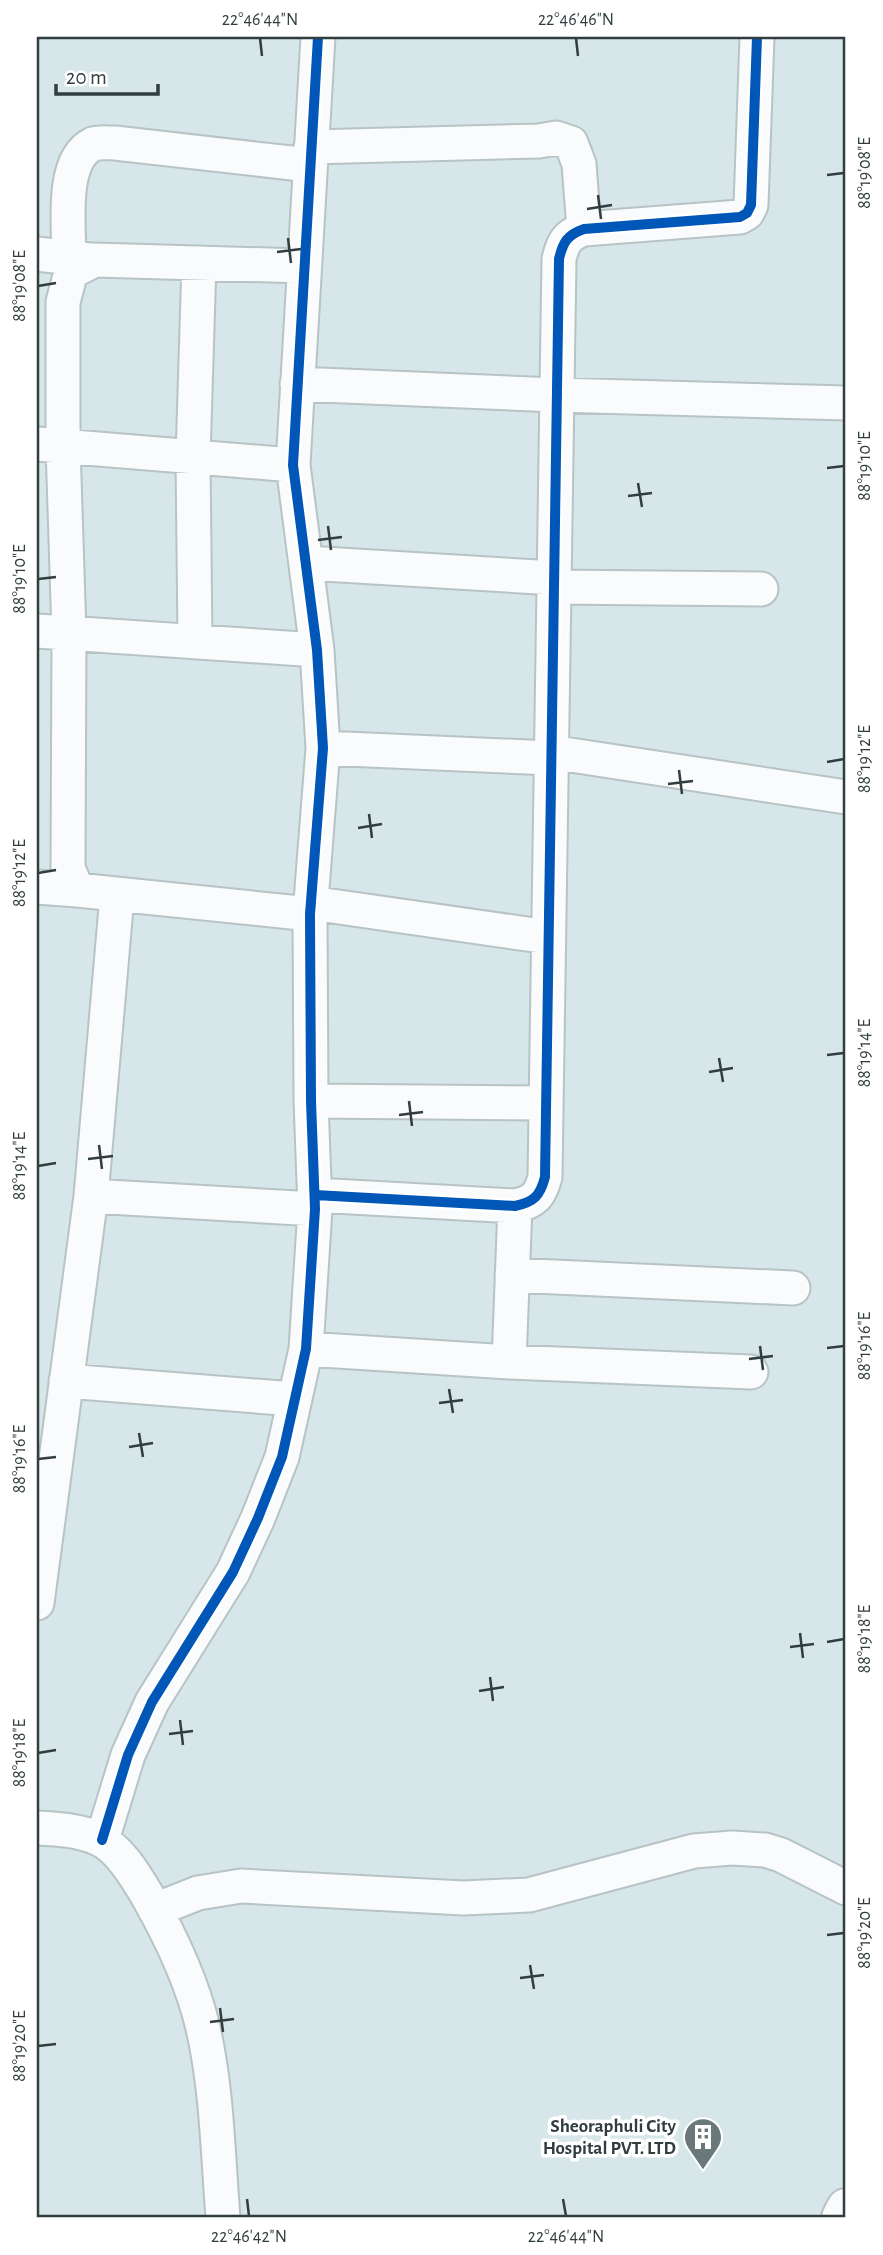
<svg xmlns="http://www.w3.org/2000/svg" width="883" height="2255" viewBox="0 0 883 2255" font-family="'Alegreya Sans',sans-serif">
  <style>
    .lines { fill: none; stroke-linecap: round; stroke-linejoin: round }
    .street-casing { stroke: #b7c3c5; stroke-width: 37 }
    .primary-casing { stroke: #b7c3c5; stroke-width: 42 }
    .street { stroke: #f9fbfc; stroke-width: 33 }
    .primary { stroke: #f9fbfc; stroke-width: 38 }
    .cycleway-casing { stroke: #fff; stroke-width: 15 }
    .cycleway { stroke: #0057b8; stroke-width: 10 }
    .ticks { fill: none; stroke: #313d3e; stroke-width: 2.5 }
    .labels { text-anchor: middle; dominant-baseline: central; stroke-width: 7; stroke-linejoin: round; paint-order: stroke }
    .poi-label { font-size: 19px; font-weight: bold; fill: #313d3e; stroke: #fff; text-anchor: end }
    .neatline { fill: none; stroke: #313d3e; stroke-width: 2.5 }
    .ticks-label { font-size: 18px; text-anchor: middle; fill: #313d3e }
  </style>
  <rect width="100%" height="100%" fill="#d7e7e9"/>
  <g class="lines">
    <defs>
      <path id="street" d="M 311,147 L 539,141 L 556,138 L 571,143 L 579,164 L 584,229
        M 37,254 L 90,260
        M 69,257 C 69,227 60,160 93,144 C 99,142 108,143 115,143 L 309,165
        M 303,266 L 95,260 L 71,272 L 63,302 L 63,446 L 69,634 L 68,868 L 77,890 L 310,914
        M 297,384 L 556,395 L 846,403
        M 37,444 L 293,465
        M 307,563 L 554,578
        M 553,587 L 761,589
        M 37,631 L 317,650
        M 195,642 L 193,457 L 199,263
        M 323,748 L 551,758
        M 551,752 L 846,797
        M 37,887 L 77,890
        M 311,903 L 548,937
        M 311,1101 L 546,1103
        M 315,1195 L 515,1206 C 534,1202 540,1196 545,1177 L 559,259 C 563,242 567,235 584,229 L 740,217 L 747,213 L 751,205 L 757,37
        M 91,1196 L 315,1209
        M 512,1275 L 793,1288
        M 306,1349 L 509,1362 L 751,1372
        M 509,1362 L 515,1206
        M 66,1381 L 294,1399
        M 37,1603 L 91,1196 L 117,896
        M 37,1828 C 58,1829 79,1830 99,1839 C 120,1849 136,1877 147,1895 C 171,1937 192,1981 203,2028 C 217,2089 218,2155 223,2218
        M 102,1840 L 128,1755 L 152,1702 L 233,1572 L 258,1518 L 282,1457 L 306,1349 L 315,1209 L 311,1101 L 310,914 L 323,748 L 317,650 L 293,465 L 318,37
        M 155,1910 L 198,1893 L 241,1886 L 463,1898 L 529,1895 L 694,1851 L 732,1848 L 765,1850 L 781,1855 L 846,1888"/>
      <path id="primary" d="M 841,2218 L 846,2208"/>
    </defs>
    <use href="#street" class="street-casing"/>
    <use href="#primary" class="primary-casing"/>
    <use href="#street" class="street"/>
    <use href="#primary" class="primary"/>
    <defs>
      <path id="cycleway" d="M 315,1195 L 515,1206 C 534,1202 540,1196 545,1177 L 559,259 C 563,242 567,235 584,229 L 740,217 L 747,213 L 751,205 L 757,37
        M 102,1840 L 128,1755 L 152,1702 L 233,1572 L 258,1518 L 282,1457 L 306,1349 L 315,1209 L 311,1101 L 310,914 L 323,748 L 317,650 L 293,465 L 318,37"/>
    </defs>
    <use href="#cycleway" class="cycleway-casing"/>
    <use href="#cycleway" class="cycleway"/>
  </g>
  <path class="ticks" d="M 260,38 L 262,56M 576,38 L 578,56M 827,175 L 844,173M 598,195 L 601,219M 587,209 L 612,205M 288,238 L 291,263M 277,252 L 301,249M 38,286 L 56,283M 827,468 L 844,466M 638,483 L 642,507M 628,496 L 652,493M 328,526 L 331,550M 318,540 L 342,537M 38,579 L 56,577M 827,762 L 844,759M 679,770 L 682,794M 668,784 L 693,781M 369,814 L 372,838M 358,828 L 382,824M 38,873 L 56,870M 827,1055 L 844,1053M 719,1058 L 723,1082M 709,1072 L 733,1068M 409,1101 L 412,1126M 399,1115 L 423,1112M 99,1145 L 102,1169M 88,1159 L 113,1156M 38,1166 L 56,1163M 760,1346 L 763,1370M 827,1348 L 844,1346M 749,1359 L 773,1356M 449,1389 L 453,1413M 439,1403 L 463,1400M 139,1433 L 143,1457M 129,1447 L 153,1443M 38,1459 L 56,1457M 800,1633 L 803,1658M 827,1642 L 844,1639M 790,1647 L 814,1644M 490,1677 L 493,1701M 479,1691 L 504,1687M 180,1720 L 183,1745M 169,1734 L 193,1731M 38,1753 L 56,1750M 827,1935 L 844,1933M 530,1965 L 534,1989M 520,1978 L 544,1975M 220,2008 L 223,2032M 210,2022 L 234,2019M 38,2046 L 56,2044M 247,2199 L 249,2216M 563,2199 L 566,2216"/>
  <defs>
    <symbol id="building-pin" viewBox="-11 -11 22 30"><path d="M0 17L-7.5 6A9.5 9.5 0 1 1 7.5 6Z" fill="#6b787a" stroke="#fff"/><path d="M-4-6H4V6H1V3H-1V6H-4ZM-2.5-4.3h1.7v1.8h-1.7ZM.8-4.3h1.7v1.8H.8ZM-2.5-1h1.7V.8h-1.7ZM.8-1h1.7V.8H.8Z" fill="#fff"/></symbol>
  </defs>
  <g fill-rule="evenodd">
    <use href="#building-pin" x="681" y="2115" width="44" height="60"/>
  </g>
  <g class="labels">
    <g class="poi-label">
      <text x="676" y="2126">Sheoraphuli City<tspan x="676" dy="22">Hospital PVT. LTD</tspan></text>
    </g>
  </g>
  <rect width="883" height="2255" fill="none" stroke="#ffffff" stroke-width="77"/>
  <path d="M56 84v10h102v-10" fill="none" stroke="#313d3e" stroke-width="3.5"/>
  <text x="66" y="84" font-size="21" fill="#313d3e" stroke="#ffffff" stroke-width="5" paint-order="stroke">20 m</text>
  <rect x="38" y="38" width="806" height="2178" class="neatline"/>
  <g class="ticks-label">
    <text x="260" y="25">22°46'44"N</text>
    <text x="576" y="25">22°46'46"N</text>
    <text transform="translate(864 173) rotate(-90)" y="6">88°19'08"E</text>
    <text transform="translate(19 286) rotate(-90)" y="6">88°19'08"E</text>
    <text transform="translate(864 466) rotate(-90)" y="6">88°19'10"E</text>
    <text transform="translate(19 579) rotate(-90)" y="6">88°19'10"E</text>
    <text transform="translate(864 759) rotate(-90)" y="6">88°19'12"E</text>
    <text transform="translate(19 873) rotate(-90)" y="6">88°19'12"E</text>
    <text transform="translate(864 1053) rotate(-90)" y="6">88°19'14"E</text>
    <text transform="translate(19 1166) rotate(-90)" y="6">88°19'14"E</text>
    <text transform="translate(864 1346) rotate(-90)" y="6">88°19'16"E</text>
    <text transform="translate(19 1459) rotate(-90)" y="6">88°19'16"E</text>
    <text transform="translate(864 1639) rotate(-90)" y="6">88°19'18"E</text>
    <text transform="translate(19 1753) rotate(-90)" y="6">88°19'18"E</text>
    <text transform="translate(864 1933) rotate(-90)" y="6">88°19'20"E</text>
    <text transform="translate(19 2046) rotate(-90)" y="6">88°19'20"E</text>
    <text x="249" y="2242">22°46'42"N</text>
    <text x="566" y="2242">22°46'44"N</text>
  </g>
</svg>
